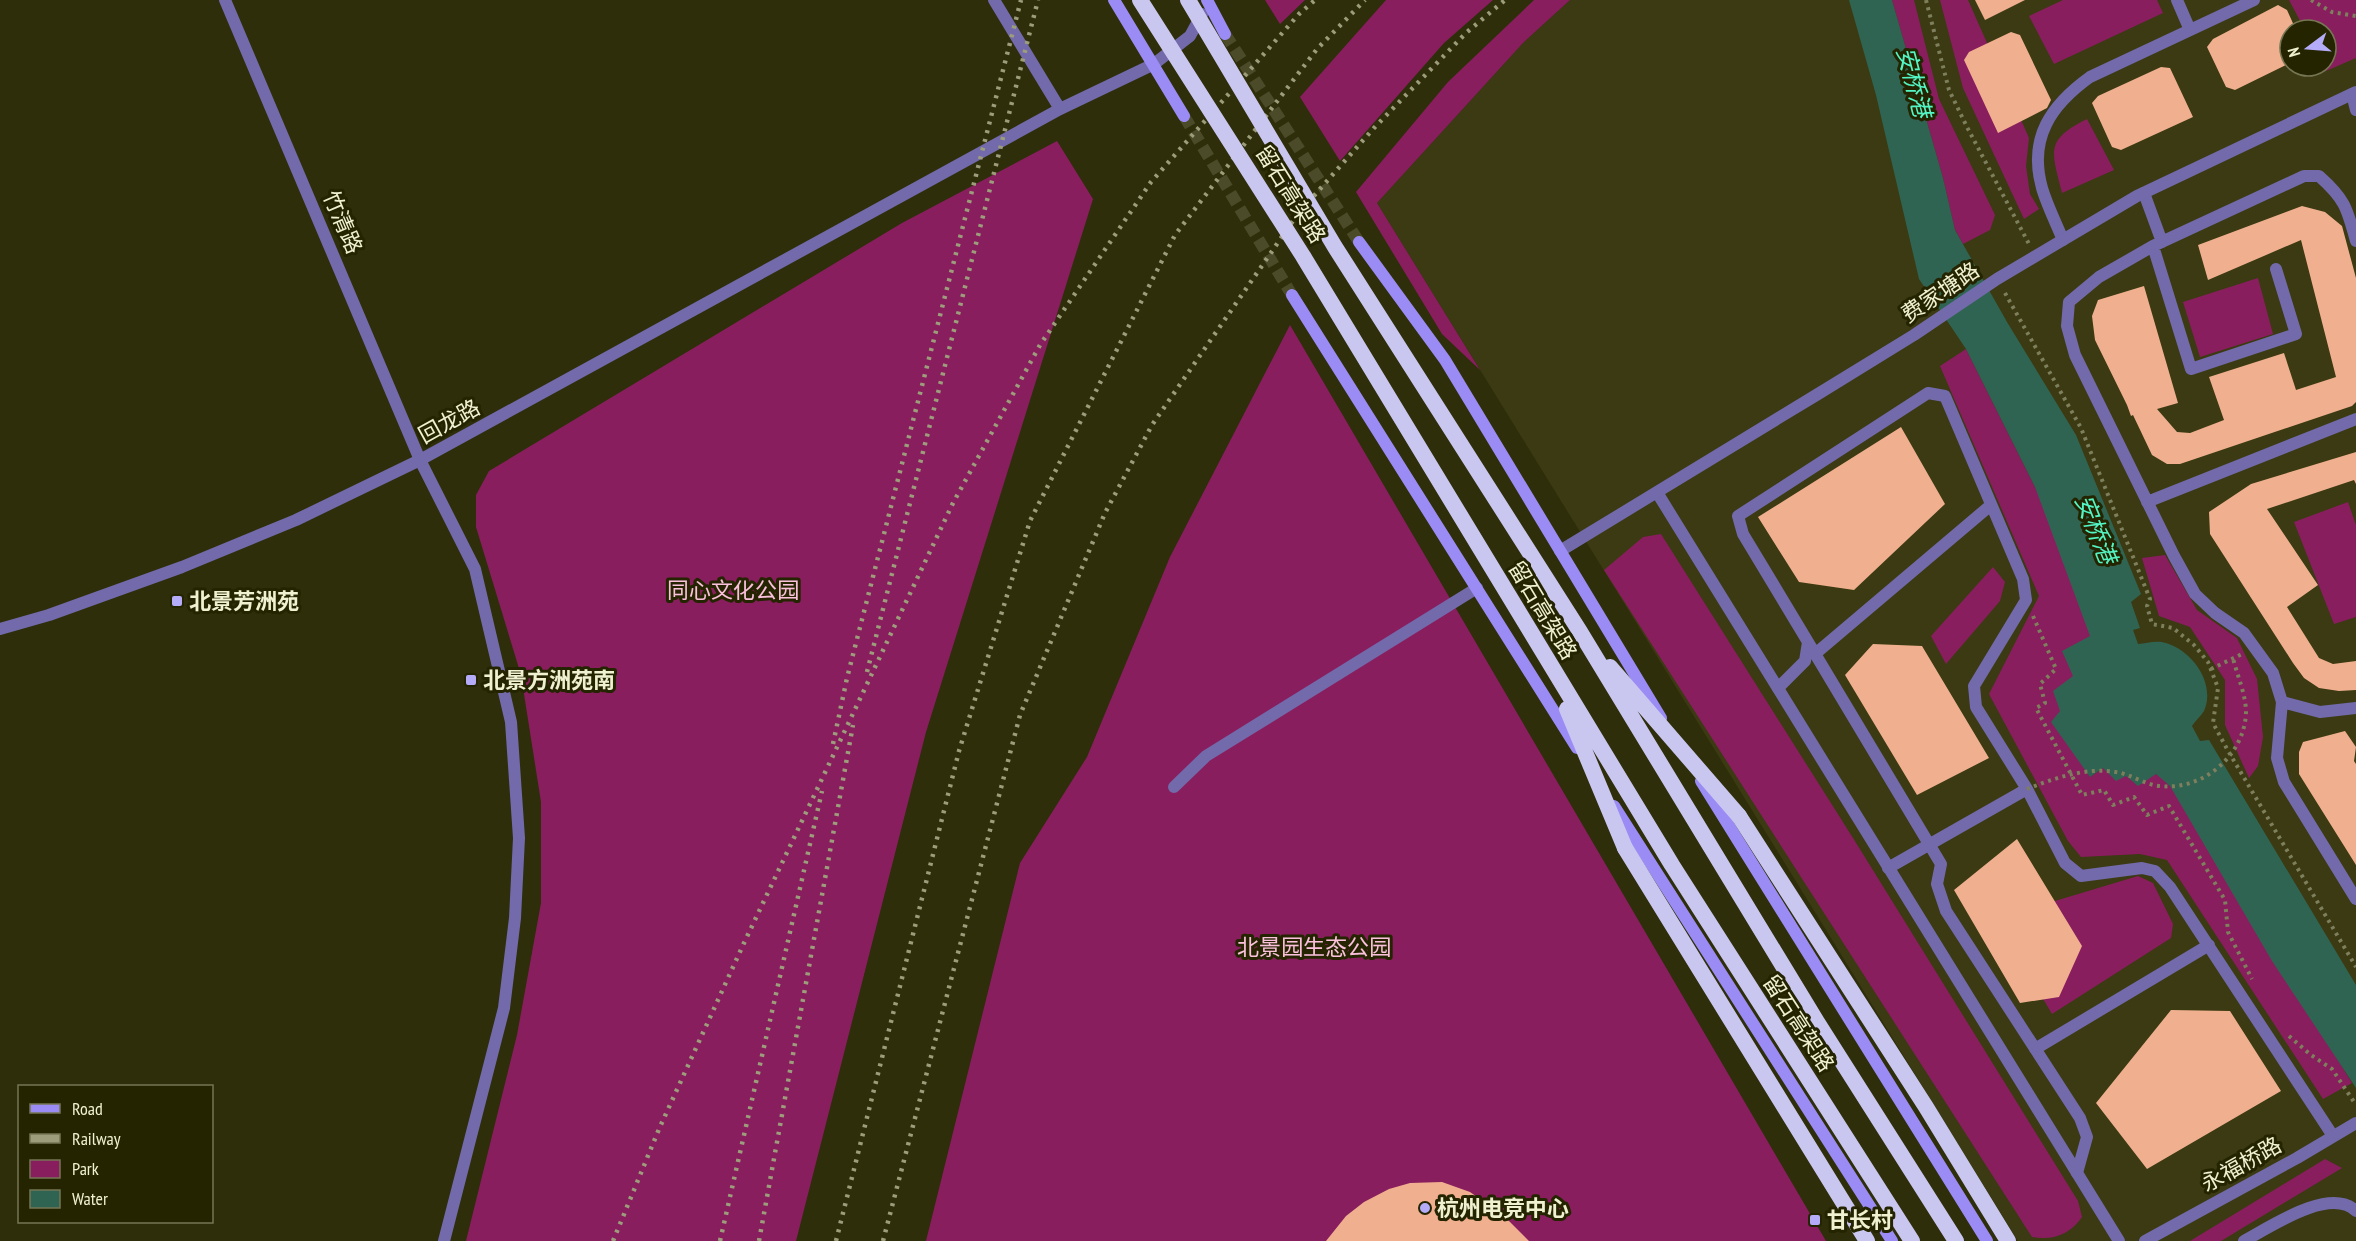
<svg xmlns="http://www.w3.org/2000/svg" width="2356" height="1241" viewBox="0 0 2356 1241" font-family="'PT Sans Narrow','Noto Sans SC',sans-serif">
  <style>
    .built { fill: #3b3a12; fill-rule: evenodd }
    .green { fill: #891e5e }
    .water { fill: #306452 }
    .building { fill: #f0b08f }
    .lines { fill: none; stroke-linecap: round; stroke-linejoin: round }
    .secondary-tunnel { stroke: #4b4b29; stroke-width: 12; stroke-dasharray: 12 6; stroke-linecap: butt }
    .path { stroke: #7e7f5d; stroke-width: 4; stroke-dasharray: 3 4.5; stroke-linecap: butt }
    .service { stroke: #726aab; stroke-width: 12 }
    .pedestrian { stroke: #726aab; stroke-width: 12 }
    .minor { stroke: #726aab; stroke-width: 12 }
    .tertiary { stroke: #726aab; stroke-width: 12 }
    .secondary { stroke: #9b8bf4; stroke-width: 12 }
    .trunk { stroke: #c9c6f0; stroke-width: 16 }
    .rail { stroke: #9d9d7c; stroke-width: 4.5; stroke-dasharray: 3 6; stroke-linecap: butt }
    .path-bridge { stroke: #7e7f5d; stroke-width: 4; stroke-dasharray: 3 4.5; stroke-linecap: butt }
    .trunk-bridge { stroke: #c9c6f0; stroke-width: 16 }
    .poi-dot { fill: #b4acf9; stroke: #242401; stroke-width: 2 }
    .labels { text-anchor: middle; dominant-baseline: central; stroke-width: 6; stroke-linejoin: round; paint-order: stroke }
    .street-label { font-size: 22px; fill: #f0f1d0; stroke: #242401 }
    .park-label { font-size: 22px; fill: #fac0dc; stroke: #242401 }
    .poi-label { font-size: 22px; font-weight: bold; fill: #f0f1d0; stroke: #242401; text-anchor: start }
    .water-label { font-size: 24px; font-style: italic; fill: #52f5c3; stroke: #242401 }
  </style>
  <rect width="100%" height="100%" fill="#2e2e0b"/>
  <path class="built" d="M 1570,0 L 2356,0 L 2356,1241 L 2018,1241 L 1377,203 L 1523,43 ZM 2290,30 L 2326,30 L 2326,66 L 2290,66 Z"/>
  <path class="green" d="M 1265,0 L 1305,0 L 1280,24 Z
    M 1386,0 L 1493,0 L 1444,43 L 1340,161 L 1300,97 Z
    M 1534,0 L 1570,0 L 1523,43 L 1377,203 L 1480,370 L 1442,334 L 1356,192 L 1448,82 Z
    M 1892,0 L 1914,0 L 1939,99 L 1995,215 L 1990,230 L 1963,244 L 1955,230 L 1943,178 Z
    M 1940,0 L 1968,0 L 2029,138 L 2026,166 L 2030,194 L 2039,209 L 2024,219 L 1963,88 Z
    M 2063,0 L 2157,0 L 2163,13 L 2054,64 L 2029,16 Z
    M 2289,0 L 2356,0 L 2356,58 L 2326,71 L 2324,66 L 2326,66 L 2326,30 L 2305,30 Z
    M 2087,119 L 2114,170 L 2062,193 C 2052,152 2044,140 2087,119 Z
    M 1057,141 L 1093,199 L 926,732 L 796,1241 L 466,1241 L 517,1035 L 541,903 L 541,802 L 521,675 L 476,527 L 476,495 L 489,471 L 902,223 Z
    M 2258,278 L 2273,334 L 2200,357 L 2183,302 Z
    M 1290,325 L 1826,1241 L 926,1241 L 1020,863 L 1087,757 L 1170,557 Z
    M 1966,349 L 2035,487 L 2114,628 L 2073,676 L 2090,777 L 2103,768 L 2156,774 L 2170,783 L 2352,1083 L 2323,1099 L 2167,860 L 2140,854 L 2081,857 L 2068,841 L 1989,694 L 2039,596 L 1940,366 Z
    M 2348,502 L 2356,525 L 2356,617 L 2334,624 L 2294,522 Z
    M 1661,534 L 1853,838 L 2078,1201 L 2082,1217 C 2070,1234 2054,1241 2032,1237 L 1604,570 L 1643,537 Z
    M 2165,555 L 2197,610 L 2237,638 L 2257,679 L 2263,737 L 2258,766 L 2249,778 L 2225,725 L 2225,680 L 2190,627 L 2159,616 L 2142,558 Z
    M 1993,567 L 2005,582 L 2000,601 L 1946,664 L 1931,636 Z
    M 2138,876 L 2153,883 L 2173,924 L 2171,938 L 2052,1014 L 2001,927 L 2035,907 Z
    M 2325,1159 L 2342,1168 L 2221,1241 L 2190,1241 Z"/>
  <path class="water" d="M 1849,0 L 1892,0 L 1943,178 L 1955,230 L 2007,322 L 2076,435 L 2141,594 L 2131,602 L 2140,628 L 2133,630 L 2138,644 C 2147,643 2157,640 2166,643 C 2193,651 2216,684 2204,711 C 2201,716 2195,721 2192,726 L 2200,741 L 2209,740 L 2356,985 L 2356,1088 L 2272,961 L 2170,786 L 2156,774 L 2138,786 L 2126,776 L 2116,781 L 2103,768 L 2090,777 L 2051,722 L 2060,711 L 2053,691 L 2073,676 L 2062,651 L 2090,636 L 2035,487 L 1966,349 L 1919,279 L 1876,95 Z"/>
  <path class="building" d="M 1975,0 L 2025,0 L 1985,20 Z
    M 2278,5 L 2287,10 L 2296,30 L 2290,30 L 2290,63 L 2235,90 L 2226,87 L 2207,47 L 2213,39 Z
    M 2011,32 L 2020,35 L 2051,100 L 2047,108 L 1998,133 L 1964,60 L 1969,52 Z
    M 2161,67 L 2170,68 L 2193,117 L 2121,150 L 2112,147 L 2092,103 L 2098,96 Z
    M 2302,206 L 2325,212 L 2342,226 L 2356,278 L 2356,402 L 2352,406 L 2180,464 L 2167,464 L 2152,455 L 2133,415 L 2131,416 L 2127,405 L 2095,340 L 2092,316 L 2098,300 L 2144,286 L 2178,403 L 2157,409 L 2177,432 L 2190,433 L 2224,420 L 2209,377 L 2284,353 L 2296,390 L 2336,377 L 2301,240 L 2208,280 L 2198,245 Z
    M 1901,427 L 1945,504 L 1854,590 L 1799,582 L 1758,517 Z
    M 2356,452 L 2356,484 L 2354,480 L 2267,509 L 2318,585 L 2287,607 L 2319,658 L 2333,664 L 2356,661 L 2356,690 L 2339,691 L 2319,688 L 2304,678 L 2293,663 L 2210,534 L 2209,512 L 2251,484 Z
    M 1873,644 L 1922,646 L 1989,758 L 1917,795 L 1845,675 Z
    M 2345,731 L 2356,747 L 2354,761 L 2356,764 L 2356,865 L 2299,774 L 2299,752 L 2303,742 Z
    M 2017,839 L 2082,946 L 2059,997 L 2020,1003 L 1954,890 Z
    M 2171,1010 L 2230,1011 L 2281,1091 L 2147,1169 L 2096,1103 Z
    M 1442,1182 L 1470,1192 L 1503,1215 L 1529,1241 L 1326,1241 L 1346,1216 L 1364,1202 L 1389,1189 L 1410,1183 Z"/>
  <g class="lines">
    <path class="secondary-tunnel" d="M 1225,34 L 1359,242
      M 1184,116 L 1292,295"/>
    <path class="path" d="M 1926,0 L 1949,90 L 1967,127 L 2029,244
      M 2311,0 L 2332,12 L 2356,16
      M 2005,293 L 2081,428 L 2150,599 L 2147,606 L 2152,624 L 2173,628 L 2194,645 L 2208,662 L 2218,688 L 2213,723 L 2227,749 L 2356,967
      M 2033,616 L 2056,669 L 2040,684 L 2045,703 L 2036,708 L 2082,795 L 2104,790 L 2113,805 L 2134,797 L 2147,815 L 2169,806 L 2225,900 L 2228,932 L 2252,979
      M 2211,669 L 2242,654
      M 2289,1036 L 2311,1055 L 2332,1069 L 2356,1105"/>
    <path class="service" d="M 2144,193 L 2162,242
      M 2356,241 C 2347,208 2345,199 2319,176 L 2304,176 L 2153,246 L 2099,277 L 2069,302 L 2067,326 L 2075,355 L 2174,556 L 2195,594 L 2215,613 L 2244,633 L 2273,673 L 2282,702 L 2277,758 L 2284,782 L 2356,899
      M 2153,246 L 2191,369 L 2296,334 L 2276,269
      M 2147,502 L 2356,419
      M 1808,642 L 1941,864 L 1937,884 L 1946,911 L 2080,1118 L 2087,1137 L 2077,1173
      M 1815,654 L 1991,505
      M 1778,688 L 1805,661 L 1808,642 L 1743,534 L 1738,516 L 1928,393 L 1945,396 L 2023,579 L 2026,600 L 1974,686 L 1976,707 L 2027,789 L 2065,863 L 2081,876 L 2142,868 L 2155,871 L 2170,887 L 2333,1136
      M 2282,702 L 2320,712 L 2356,708
      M 1174,787 L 1206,756 L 1477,588
      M 1888,868 L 2027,789
      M 2035,1049 L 2209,945
      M 2244,1241 C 2270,1227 2330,1186 2356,1211"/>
    <path class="pedestrian" d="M 2177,0 L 2190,30
      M 2063,240 C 2056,223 2047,205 2042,188 C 2028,138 2051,105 2090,77 L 2254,0"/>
    <path class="minor" d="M 225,0 L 420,460 L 475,569 L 511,722 L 519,838 L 515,918 L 504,1008 L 444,1241
      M 2352,94 L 2356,110
      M 1658,494 L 2119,1241
      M 2145,1241 L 2297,1158 L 2356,1123"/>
    <path class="tertiary" d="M 994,0 L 1060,109
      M 1560,551 L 1818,394 L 1914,335 L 1997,279 L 2137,196 L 2356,92
      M 0,629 L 49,615 L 182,567 L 296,520 L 420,460 L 1060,109 L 1154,64 L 1190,36 L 1202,14"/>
    <path class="secondary" d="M 1114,0 L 1184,116
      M 1207,0 L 1225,34
      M 1359,242 L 1445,360 L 1661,718
      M 1292,295 L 1577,748
      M 1701,781 L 1987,1241
      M 1614,806 L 1892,1241"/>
    <path class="trunk" d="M 1739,816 L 1926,1107 L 2008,1241
      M 1625,848 L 1867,1241"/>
    <path class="rail" d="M 867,672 L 1038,0
      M 833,744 L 847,678 L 1021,0
      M 613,1241 L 659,1129 L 744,943 L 953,503 L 1040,345 L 1151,182 L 1299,14 L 1315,0
      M 720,1241 L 822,791
      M 759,1241 L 853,725
      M 836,1241 L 959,751 L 1030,521 L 1175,235 L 1317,49 L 1365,0
      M 883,1241 L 1020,715 L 1105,513 L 1152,425 L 1297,215 L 1374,128 L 1466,33 L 1505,0"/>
    <path class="path-bridge" d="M 2027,789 C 2055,778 2086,767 2116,772 C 2131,774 2145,785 2160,786 C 2203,791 2245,755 2246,712 C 2246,695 2237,675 2233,658"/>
    <path class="trunk-bridge" d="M 1140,0 L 1303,256 L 1672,865 L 1912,1241
      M 1188,0 L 1335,247 L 1579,630 L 1817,1022 L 1956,1241
      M 1610,667 L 1739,816
      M 1567,709 L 1625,848"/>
  </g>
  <g class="poi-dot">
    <rect x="171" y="595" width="12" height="12" rx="3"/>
    <rect x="465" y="674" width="12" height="12" rx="3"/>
    <circle cx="1425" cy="1208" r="6"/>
    <rect x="1809" y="1214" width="12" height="12" rx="3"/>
  </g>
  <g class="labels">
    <g class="street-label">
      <text transform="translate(1291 194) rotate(58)">留石高架路</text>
      <text transform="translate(343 222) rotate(67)">竹清路</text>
      <text transform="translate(1940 292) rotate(-34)">费家塘路</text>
      <text transform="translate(449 421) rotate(-29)">回龙路</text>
      <text transform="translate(1543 610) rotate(59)">留石高架路</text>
      <text transform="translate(1799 1023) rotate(57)">留石高架路</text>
      <text transform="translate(2241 1164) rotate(-29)">永福桥路</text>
    </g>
    <g class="park-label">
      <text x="733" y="590">同心文化公园</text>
      <text x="1314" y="947">北景园生态公园</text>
    </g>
    <g class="poi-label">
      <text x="189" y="601">北景芳洲苑</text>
      <text x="483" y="680">北景方洲苑南</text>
      <text x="1437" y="1208">杭州电竞中心</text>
      <text x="1827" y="1220">甘长村</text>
    </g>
    <g class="water-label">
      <text transform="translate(1914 82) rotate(75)">安桥港</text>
      <text transform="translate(2096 529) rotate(68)">安桥港</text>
    </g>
  </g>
  <rect x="18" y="1085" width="195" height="138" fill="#242401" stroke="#767654" stroke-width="1.5"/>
  <rect x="30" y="1104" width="30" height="9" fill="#9b8bf4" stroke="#767654" stroke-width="1.5"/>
  <text x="72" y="1115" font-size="18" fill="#f0f1d0">Road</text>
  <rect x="30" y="1134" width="30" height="9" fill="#9d9d7c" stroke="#767654" stroke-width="1.5"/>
  <text x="72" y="1145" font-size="18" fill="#f0f1d0">Railway</text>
  <rect x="30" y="1160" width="30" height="18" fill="#891e5e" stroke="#767654" stroke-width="1.5"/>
  <text x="72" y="1175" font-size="18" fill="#f0f1d0">Park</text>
  <rect x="30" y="1190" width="30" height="18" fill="#306452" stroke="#767654" stroke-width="1.5"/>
  <text x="72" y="1205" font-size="18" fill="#f0f1d0">Water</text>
  <g transform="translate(2308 48) rotate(254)"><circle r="28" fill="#242401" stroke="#767654" stroke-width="1.5"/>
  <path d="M0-4.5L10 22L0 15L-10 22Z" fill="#b4acf9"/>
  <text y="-9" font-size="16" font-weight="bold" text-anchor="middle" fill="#f0f1d0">N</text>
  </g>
</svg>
